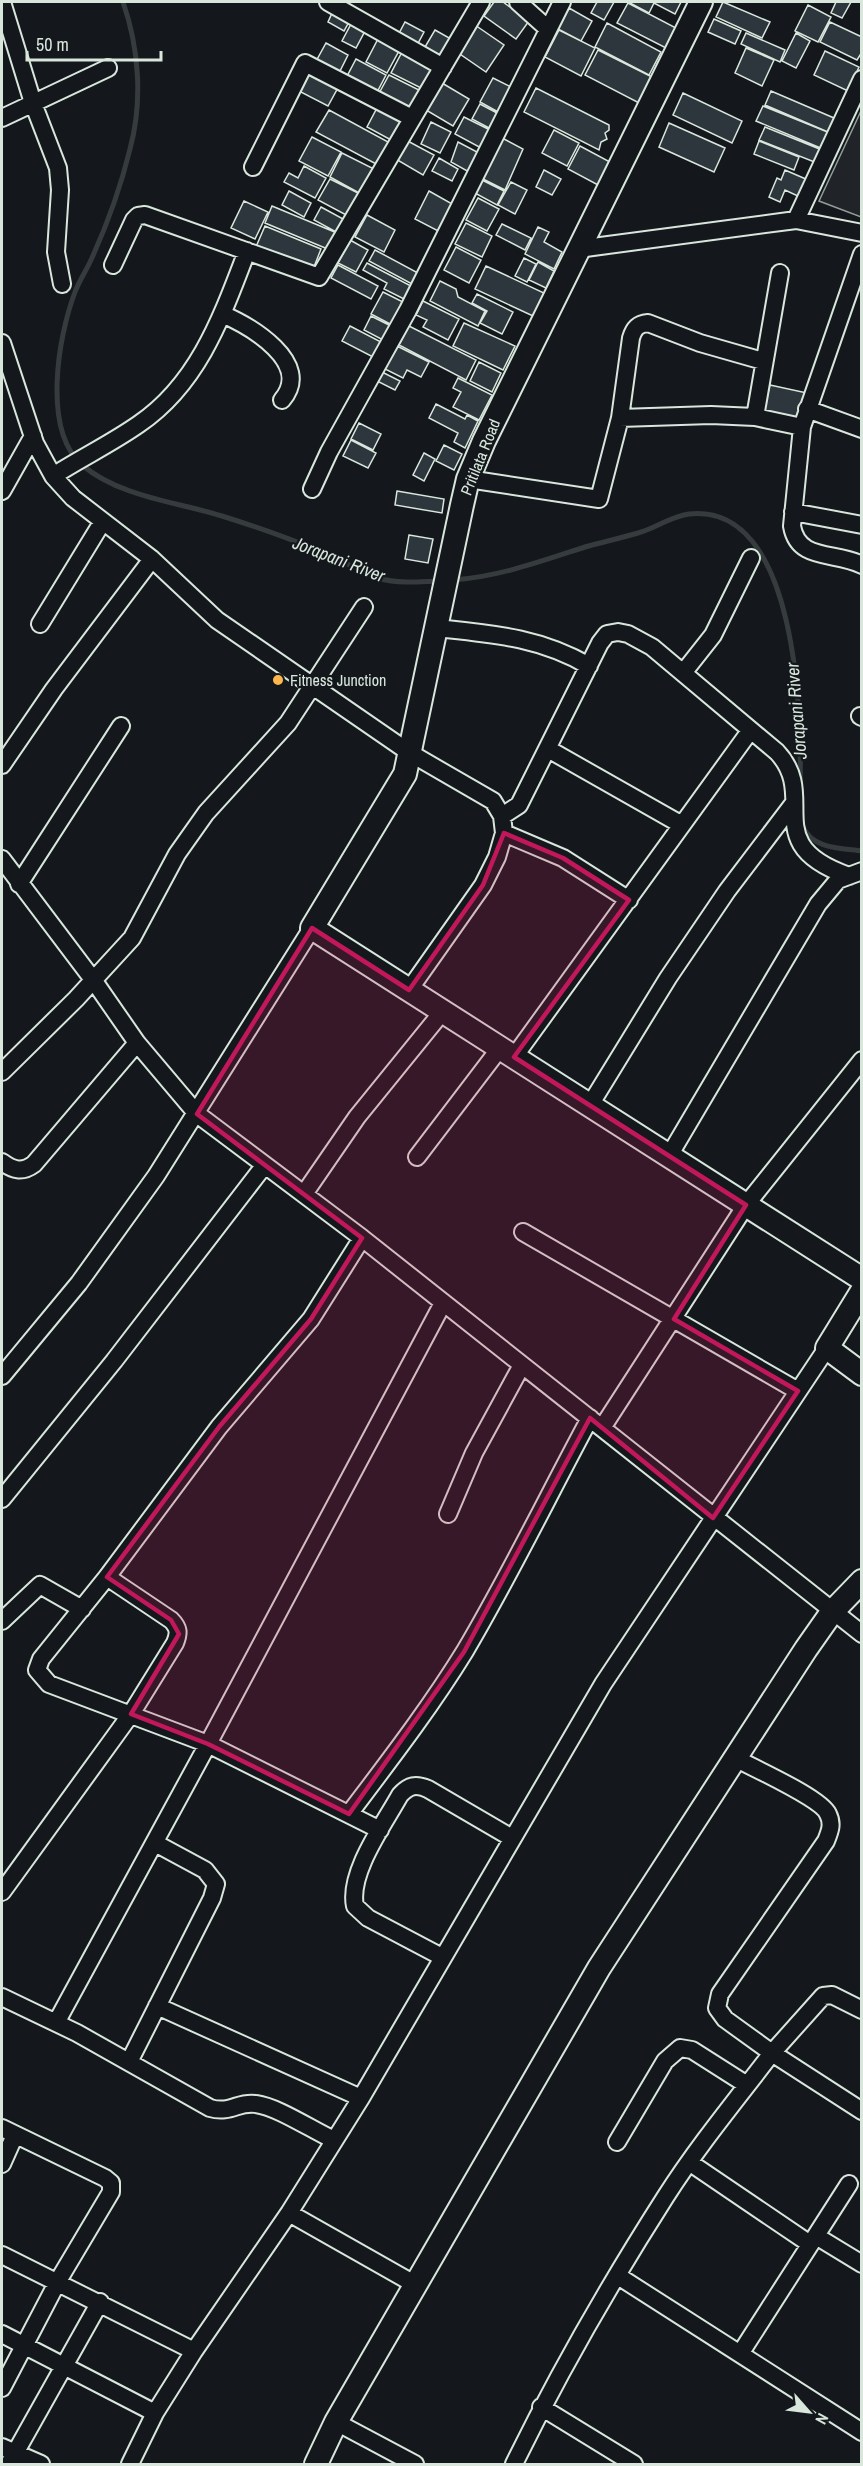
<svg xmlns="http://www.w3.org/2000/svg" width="863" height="2466" viewBox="0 0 863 2466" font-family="'Archivo Narrow',sans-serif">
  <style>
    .green { fill: #202428; stroke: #939e99; stroke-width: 1.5 }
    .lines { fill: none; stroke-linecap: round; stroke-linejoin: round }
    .stream { stroke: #363b3e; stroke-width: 5 }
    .building { fill: #2c363c; stroke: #d8e6dc; stroke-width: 1.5 }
    .street-casing { stroke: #d8e6dc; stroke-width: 20 }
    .secondary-casing { stroke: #d8e6dc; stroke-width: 26 }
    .street { stroke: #14181c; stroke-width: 16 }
    .secondary { stroke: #14181c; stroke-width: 22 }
    .marked { fill: #c2185b; fill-opacity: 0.2; stroke: #c2185b; stroke-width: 4.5; stroke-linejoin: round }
    .poi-dot { fill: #ffb74d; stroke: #14181c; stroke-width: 2 }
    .labels { text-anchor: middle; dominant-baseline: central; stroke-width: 4.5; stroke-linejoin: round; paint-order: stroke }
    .street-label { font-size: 16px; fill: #d8e6dc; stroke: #14181c }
    .poi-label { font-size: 16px; fill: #d8e6dc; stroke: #14181c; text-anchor: start }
    .water-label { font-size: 18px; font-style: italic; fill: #d8e6dc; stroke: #14181c }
  </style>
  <rect width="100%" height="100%" fill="#14181c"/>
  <path class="green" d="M 861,111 L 861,217 L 819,201 Z"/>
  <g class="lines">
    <path class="stream" d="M 123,2 C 139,48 143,101 130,149 C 121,186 107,225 91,260 C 86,271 79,281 75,292 C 58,337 42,430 82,465 C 120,497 177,502 222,516 C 257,527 291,539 324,553 C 342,560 360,572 378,578 C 398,584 421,582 441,581
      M 453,580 C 498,577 542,561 585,547 C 603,542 621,538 638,533 C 656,528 669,517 689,514 C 798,502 802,718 800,788
      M 803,827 C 813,849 840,848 862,851"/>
  </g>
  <path class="building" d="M 494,2 L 503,2 L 529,21 L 516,39 L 484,16 Z
    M 597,2 L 614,2 L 604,20 L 591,13 Z
    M 628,2 L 681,2 L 675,14 L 654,3 L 649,13 Z
    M 723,2 L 770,22 L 762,38 L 716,17 Z
    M 836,2 L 851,2 L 842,18 L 831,13 Z
    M 628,3 L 676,28 L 666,48 L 617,23 Z
    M 808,5 L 831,17 L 818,42 L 795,31 Z
    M 569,8 L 592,21 L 581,41 L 558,29 Z
    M 333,11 L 350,20 L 344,31 L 328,22 Z
    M 714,19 L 741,31 L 735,44 L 708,32 Z
    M 405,22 L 424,32 L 415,49 L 396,39 Z
    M 830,22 L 862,37 L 862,52 L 857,60 L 820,42 Z
    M 607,23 L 661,52 L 649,75 L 595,47 Z
    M 351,24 L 365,31 L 356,48 L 342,41 Z
    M 475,25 L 504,45 L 486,72 L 457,52 Z
    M 435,30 L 451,39 L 438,61 L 422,52 Z
    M 559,30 L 595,48 L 581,76 L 545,57 Z
    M 746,33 L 785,50 L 780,62 L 741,44 Z
    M 796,33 L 810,41 L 796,68 L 782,61 Z
    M 379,37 L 400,49 L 387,73 L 366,62 Z
    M 326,43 L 348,55 L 337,77 L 314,65 Z
    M 746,48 L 774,60 L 762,86 L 735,73 Z
    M 598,50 L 654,78 L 641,104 L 585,75 Z
    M 825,51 L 859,67 L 848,91 L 814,75 Z
    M 402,52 L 433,68 L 423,89 L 391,73 Z
    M 356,59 L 386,75 L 375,96 L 345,80 Z
    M 307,67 L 340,84 L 328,106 L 295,89 Z
    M 389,75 L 421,91 L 409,113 L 377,97 Z
    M 493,78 L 513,88 L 500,113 L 480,102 Z
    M 442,83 L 469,99 L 453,126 L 426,110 Z
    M 536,88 L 609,125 L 609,130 L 605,133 L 607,139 L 601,142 L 599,150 L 524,112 Z
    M 771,91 L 834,118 L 828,132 L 765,105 Z
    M 683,93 L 742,121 L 732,143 L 673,115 Z
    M 480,104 L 499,114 L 491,129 L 472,119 Z
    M 378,106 L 402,119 L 391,140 L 367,127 Z
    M 763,106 L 830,133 L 823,149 L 756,121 Z
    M 329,110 L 390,143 L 378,165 L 316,132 Z
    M 464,117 L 490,130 L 481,148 L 455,134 Z
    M 431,122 L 451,132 L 440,153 L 421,144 Z
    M 669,123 L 725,148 L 714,172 L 659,147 Z
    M 765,127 L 822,150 L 817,163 L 759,140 Z
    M 554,130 L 579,143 L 567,166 L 542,153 Z
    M 312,137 L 341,152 L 328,176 L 299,161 Z
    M 502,138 L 523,149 L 505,190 L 481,178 Z
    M 404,139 L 434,155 L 423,175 L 394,158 Z
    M 759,141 L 799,157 L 794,170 L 754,154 Z
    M 458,142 L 479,153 L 469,172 L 451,162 Z
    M 580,146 L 610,162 L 598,185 L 568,169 Z
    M 342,153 L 374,169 L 361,194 L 330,177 Z
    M 439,158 L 458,169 L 452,181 L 432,171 Z
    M 304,166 L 326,178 L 315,198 L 284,182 L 289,173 L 298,178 Z
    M 544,170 L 561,179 L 552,195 L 536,187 Z
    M 785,170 L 808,180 L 800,197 L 785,190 L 780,202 L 769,197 L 777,178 L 781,180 Z
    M 330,179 L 360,194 L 348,216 L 318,200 Z
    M 480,179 L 504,191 L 497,205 L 473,192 Z
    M 511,182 L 527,190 L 515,214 L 498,205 Z
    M 289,191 L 311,203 L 304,217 L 282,205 Z
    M 429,191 L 454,205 L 442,233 L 415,219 Z
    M 478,198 L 499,209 L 487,231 L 466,220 Z
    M 244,201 L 268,212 L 255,239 L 231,228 Z
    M 272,206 L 337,233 L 330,250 L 265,223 Z
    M 321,207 L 345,220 L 338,233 L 314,220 Z
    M 367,215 L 395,230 L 384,252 L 355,237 Z
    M 466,223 L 492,236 L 482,257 L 455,244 Z
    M 502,224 L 531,238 L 525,250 L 496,235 Z
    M 265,226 L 321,249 L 312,272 L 255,249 Z
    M 538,227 L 549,232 L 544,242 L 562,252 L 554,269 L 525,254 Z
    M 350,240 L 368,250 L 356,272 L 338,263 Z
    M 456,247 L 481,260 L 469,283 L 444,270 Z
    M 375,250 L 418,273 L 412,284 L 369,261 Z
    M 524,258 L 536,264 L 527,282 L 515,276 Z
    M 538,262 L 554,271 L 546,288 L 529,280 Z
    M 367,263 L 411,286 L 404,299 L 384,289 L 387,283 L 363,270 Z
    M 338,265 L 378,286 L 371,299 L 331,278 Z
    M 486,266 L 544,293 L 533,316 L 475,289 Z
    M 440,281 L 456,289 L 458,297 L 485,311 L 478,326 L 430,301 Z
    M 383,292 L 403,302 L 392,325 L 371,314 Z
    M 477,294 L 513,312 L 502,334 L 480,323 L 487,311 L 472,303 Z
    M 423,301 L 459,319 L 448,340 L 423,327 L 427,320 L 416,315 Z
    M 371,316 L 391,326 L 383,340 L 364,330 Z
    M 464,323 L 515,346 L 503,370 L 453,346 Z
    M 350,326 L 381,342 L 373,357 L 342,341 Z
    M 409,326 L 476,360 L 466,380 L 399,345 Z
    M 397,346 L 429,362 L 421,377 L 407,370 L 403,378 L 385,369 Z
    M 479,362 L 501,373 L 492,392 L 470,381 Z
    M 382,372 L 400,381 L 395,390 L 377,381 Z
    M 458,378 L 492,395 L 479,420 L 453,407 L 461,392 L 453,388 Z
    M 770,385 L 807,393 L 797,421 L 763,413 Z
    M 436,404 L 465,419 L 467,415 L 478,421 L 465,448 L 454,442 L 458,433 L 429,418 Z
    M 359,423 L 381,434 L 373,450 L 351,439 Z
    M 351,440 L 376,453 L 368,468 L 343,456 Z
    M 444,445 L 462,454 L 454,470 L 436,461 Z
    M 424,453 L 435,459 L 424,481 L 413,475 Z
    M 397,491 L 444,499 L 442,513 L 395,505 Z
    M 409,535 L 433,539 L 428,563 L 405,559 Z"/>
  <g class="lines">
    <defs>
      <path id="street" d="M 2,2 L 33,103 L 58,168 L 60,190 L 56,252 L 62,284
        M 328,2 L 443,67
        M 518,2 L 548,29
        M 2,118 L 108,68
        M 253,167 L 305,63 L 412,118
        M 796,220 L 862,79
        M 578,249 L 796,220 L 862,233
        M 862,254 L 802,427 L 792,526 C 798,562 836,551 862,565
        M 113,265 L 134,220 L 138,216 L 145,215 L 319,277 L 481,2
        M 222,314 C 250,326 314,363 282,400
        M 2,343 L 35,443 L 53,476 L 73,498 L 152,559 L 217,620 L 410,753 L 493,801 L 502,816 L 504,833 L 497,857 L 483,885 L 409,990
        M 807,409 L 862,429
        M 755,417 L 780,273
        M 620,418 L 711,415 L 755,417 L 802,427
        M 53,476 C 81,458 112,443 139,424 C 199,383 222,316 247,251
        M 468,479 L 599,499 L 620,418 L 631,338 C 634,328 638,324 648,323 L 700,343 L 763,361
        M 312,489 L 329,452 L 408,310 L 562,2
        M 2,491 L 33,436
        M 793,512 L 862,525
        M 40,624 L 103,521
        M 436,628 C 492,634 539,637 589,666
        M 683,673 L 713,635 L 751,558
        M 860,716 L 862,717
        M 548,749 L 682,825
        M 2,765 L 54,689 L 152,559
        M 502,816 L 519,805 L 600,643 L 607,634 L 618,632 L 628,634 L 652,647 L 777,752 C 820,798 757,844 849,876
        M 504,833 L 563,858 L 629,900
        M 2,859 L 94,981 L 137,1043 L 197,1114 L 362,1238 L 862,1634
        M 19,884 L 121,726
        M 514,1057 L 750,731
        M 2,1072 L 76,999 L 132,938 L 177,854 L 206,813 L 288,723 L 364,607
        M 590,1105 L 668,978 L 727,891 L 793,804
        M 669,1156 L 818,904 L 838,880 L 862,871
        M 417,1157 L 500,1048
        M 2,1162 C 13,1170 22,1173 34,1164 L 137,1043
        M 304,1194 L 357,1117 L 443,1011
        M 523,1232 L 798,1391
        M 362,1238 L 311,1319 L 219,1427 L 107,1577 L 41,1659 L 37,1670 L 49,1684 L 208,1744 L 380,1830
        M 2,1376 L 79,1283 L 156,1176 L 312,928
        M 602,1428 L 746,1205 L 862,1060
        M 2,1499 L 114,1361 L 264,1166
        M 448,1514 L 474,1453 L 522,1365
        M 2,1621 L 40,1585 L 82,1609
        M 735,1758 C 753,1768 821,1798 828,1814 C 833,1824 830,1831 826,1841 L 720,1994 L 717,2008 L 725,2019 L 772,2053 L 823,1996 L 832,1995 L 862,2010
        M 349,1814 C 389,1761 430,1708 465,1651 C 510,1575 548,1496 590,1418
        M 2,1892 L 131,1714 L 175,1643 C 179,1633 179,1628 171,1620 L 107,1577
        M 442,1957 L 368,1918 L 355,1906 C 348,1873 384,1824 400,1795 C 409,1785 416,1784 428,1789 L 512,1838
        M 2,1997 L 77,2033 L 210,2108 C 231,2114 238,2101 256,2104 C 278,2107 312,2130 334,2140
        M 157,2006 L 361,2098
        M 56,2023 L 208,1744 L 443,1303
        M 129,2062 L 212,1898 L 216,1884 L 205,1870 L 155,1843
        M 2,2128 L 105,2178 L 111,2183 L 111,2192 L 58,2281 L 2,2388
        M 617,2142 L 665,2061 L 680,2048 L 692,2050 L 747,2085
        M 689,2162 L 810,2244
        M 2,2164 L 15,2135
        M 289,2213 L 416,2285
        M 816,2236 L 862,2264
        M 2,2255 L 194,2351
        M 618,2276 L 862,2432
        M 2,2334 L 155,2413
        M 740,2354 L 849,2184
        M 541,2407 L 634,2464
        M 336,2422 L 415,2464
        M 2,2447 L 41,2464
        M 9,2464 L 100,2302
        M 130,2464 L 155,2413 L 194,2351 L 289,2213 L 361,2098 L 603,1684 L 827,1348
        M 514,2464 C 559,2372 611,2282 666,2196 C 698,2146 736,2100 772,2053 L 862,2111"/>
      <path id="secondary" d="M 701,2 L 484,441 L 468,479 L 462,505 L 405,774 L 312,928 L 862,1279
        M 862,1291 L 827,1348 L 862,1374
        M 316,2464 L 336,2422 L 599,1968 L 806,1649 L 832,1612 L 862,1581"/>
    </defs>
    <use href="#street" class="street-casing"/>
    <use href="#secondary" class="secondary-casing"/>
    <use href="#street" class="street"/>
    <use href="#secondary" class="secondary"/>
  </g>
  <path class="marked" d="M 504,833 L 563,858 L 629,900 L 514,1057 L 746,1205 L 674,1319 L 798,1391 L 713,1518 L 590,1418 L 464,1652 L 349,1814 L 208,1744 L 131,1714 L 179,1634 L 171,1620 L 107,1577 L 219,1427 L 311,1319 L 362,1238 L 197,1114 L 312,928 L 409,990 L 483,885 Z"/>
  <circle class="poi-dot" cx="278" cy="680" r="6"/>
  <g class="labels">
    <g class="street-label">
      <text transform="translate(480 457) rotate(-68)">Pritilata Road</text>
    </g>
    <g class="poi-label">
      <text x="290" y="680">Fitness Junction</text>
    </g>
    <g class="water-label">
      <text transform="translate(339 559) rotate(21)">Jorapani River</text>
      <text transform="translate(796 711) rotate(-95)">Jorapani River</text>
    </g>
  </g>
  <rect width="863" height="2466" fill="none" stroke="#d8e6dc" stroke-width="6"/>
  <g transform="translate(809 2412) rotate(118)" stroke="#14181c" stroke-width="4.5" paint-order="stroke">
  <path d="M0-4.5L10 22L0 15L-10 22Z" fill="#d8e6dc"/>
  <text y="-9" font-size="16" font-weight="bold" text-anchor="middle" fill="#d8e6dc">N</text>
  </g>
  <path d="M27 51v9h134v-9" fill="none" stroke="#d8e6dc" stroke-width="3"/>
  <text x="36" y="51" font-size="18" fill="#d8e6dc" stroke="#14181c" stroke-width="4.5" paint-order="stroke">50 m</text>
</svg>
